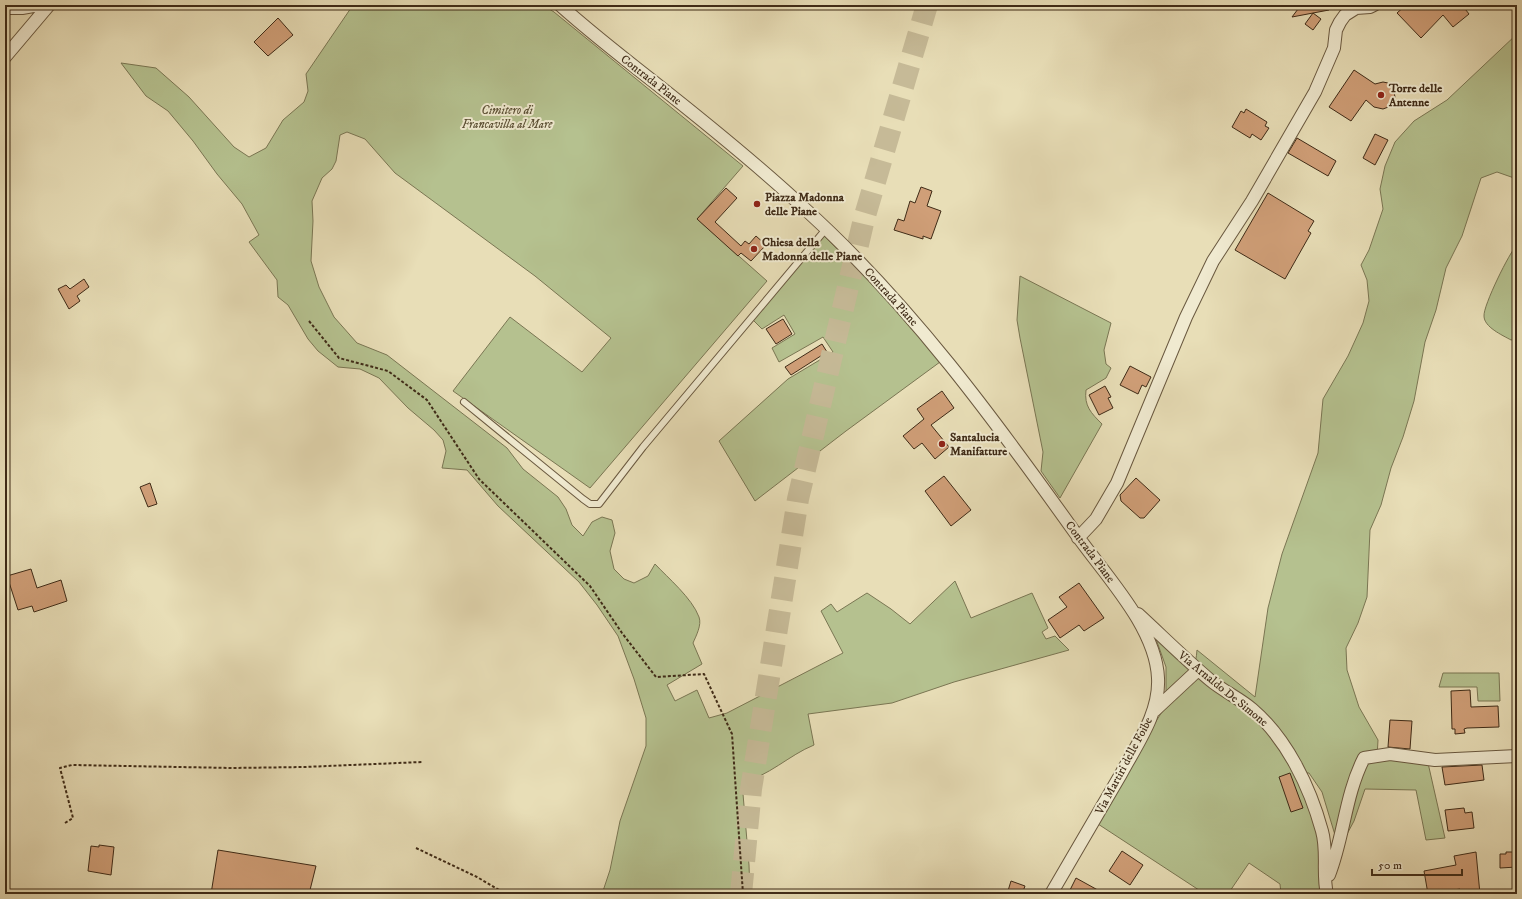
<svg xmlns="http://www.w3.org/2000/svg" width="1522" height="899" viewBox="0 0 1522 899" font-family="'IM FELL DW Pica',serif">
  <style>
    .green { fill: #b5c18f; stroke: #7a7653 }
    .building { fill: #d09f78; stroke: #3f2b17 }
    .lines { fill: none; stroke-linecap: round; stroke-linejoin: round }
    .highway-tunnel { stroke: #c6ba97; stroke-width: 22; stroke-dasharray: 22 11; stroke-linecap: butt }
    .lane-casing { stroke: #69583f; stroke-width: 8 }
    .street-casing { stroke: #69583f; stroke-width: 14 }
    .path { stroke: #3f2b17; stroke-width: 2; stroke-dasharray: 3 2; stroke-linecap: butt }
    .lane { stroke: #f0ead0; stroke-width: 6 }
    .street { stroke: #f0ead0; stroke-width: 12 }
    .poi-dot { fill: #8f2418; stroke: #f0ead0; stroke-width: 1.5 }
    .labels { text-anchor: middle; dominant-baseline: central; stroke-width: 4; stroke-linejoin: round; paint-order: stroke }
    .street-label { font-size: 12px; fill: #3f2b17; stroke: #f0ead0 }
    .poi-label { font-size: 12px; font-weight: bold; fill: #3f2b17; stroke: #f0ead0; text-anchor: start }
    .park-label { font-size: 12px; font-style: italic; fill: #5c5035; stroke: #f0ead0 }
  </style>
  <rect width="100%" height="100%" fill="#e8deb7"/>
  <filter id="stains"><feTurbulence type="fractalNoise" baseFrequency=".005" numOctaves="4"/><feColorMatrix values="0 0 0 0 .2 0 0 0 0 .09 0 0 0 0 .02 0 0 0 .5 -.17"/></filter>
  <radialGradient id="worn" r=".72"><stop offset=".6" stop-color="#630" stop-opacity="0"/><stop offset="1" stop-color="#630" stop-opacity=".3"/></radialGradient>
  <path class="green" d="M 353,5 L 543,5 L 554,12 L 743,166 L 697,219 L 767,281 L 590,488 L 453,391 L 510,317 L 582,372 L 611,338 L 535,276 L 395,173 L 365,139 L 347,132 L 340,135 L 336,161 L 332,169 L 322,178 L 312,201 L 313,221 L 311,261 L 319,287 L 334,317 L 357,343 L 387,355 L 507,448 L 523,469 L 558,497 L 566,509 L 572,525 L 583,536 L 592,522 L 602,517 L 612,520 L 615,533 L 610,551 L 614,569 L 624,579 L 634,583 L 648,576 L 655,564 C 668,578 692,598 699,617 C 702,625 696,636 693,643 L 702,664 L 667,685 L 675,701 L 697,690 L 709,718 L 727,713 L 843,653 L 821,611 L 831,604 L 837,612 L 867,593 L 891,609 L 910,624 L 955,581 L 971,618 L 1032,593 L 1048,628 L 1042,632 L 1046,639 L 1055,636 L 1069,650 L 954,682 L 892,703 L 808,714 L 814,745 C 789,755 768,777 742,782 L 749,865 L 750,894 L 602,894 L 610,870 L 620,821 L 646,746 L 646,718 L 634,679 L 618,636 L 597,605 L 579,582 L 498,506 L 467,470 L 442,468 L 446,451 L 443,440 L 434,430 L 408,408 L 379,378 L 360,369 L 338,367 L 318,351 L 308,339 L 288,305 L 278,297 L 277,280 L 249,242 L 259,235 L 242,204 L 217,174 L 193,141 L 168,111 L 146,96 L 121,63 L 156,68 L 189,97 L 234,147 L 249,157 L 266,148 L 283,120 L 304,102 L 308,91 L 306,74 Z
    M 1517,34 L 1517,179 L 1497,172 L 1481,178 L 1462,236 L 1446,268 L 1436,310 L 1425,342 L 1414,401 L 1403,437 L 1391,468 L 1381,505 L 1370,530 L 1367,597 L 1358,623 L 1346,648 L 1347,670 L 1359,707 L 1378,740 L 1377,758 L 1428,763 L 1445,838 L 1426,840 L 1416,790 L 1365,789 L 1354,821 L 1346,836 L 1335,835 L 1322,792 L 1309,773 L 1301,773 L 1321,839 L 1325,894 L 1281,894 L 1280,884 L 1249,863 L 1228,894 L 1205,894 L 1098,824 C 1118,788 1137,750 1160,715 C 1176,691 1195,682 1197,650 L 1255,697 L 1268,608 L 1282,554 L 1318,453 L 1323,399 L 1348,356 L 1363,323 L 1369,301 L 1367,280 L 1361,265 L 1369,250 L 1383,209 L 1380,189 L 1385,166 L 1395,142 L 1414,121 L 1447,100 Z
    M 824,236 L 889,300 L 940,362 L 846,431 L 755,501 L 719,441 L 788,379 L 833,352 L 823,337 L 779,362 L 772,348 L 795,334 L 784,315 L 762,329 L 753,320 Z
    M 1517,245 L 1517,339 L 1511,340 C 1502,335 1484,327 1484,316 C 1483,306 1510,251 1517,245 Z
    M 1020,276 L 1111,323 L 1104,350 L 1106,364 L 1111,368 L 1106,378 L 1086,390 C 1084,406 1091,413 1102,424 L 1060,498 L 1041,471 L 1043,452 L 1020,338 L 1017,320 Z
    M 1157,638 L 1190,669 L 1166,691 L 1166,667 L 1156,639 Z
    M 1443,673 L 1499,673 L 1500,701 L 1478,701 L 1477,687 L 1439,687 Z"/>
  <path class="building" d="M 1301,5 L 1329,5 L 1329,10 L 1313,13 L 1321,19 L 1313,30 L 1305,24 L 1313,13 L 1292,17 Z
    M 1406,5 L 1462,5 L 1469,14 L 1453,27 L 1443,15 L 1421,38 L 1397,13 Z
    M 278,18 L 293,35 L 268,56 L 254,42 Z
    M 1354,70 L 1375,84 L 1383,82 L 1388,83 L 1394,90 L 1395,98 L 1391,106 L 1383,109 L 1374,107 L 1366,100 L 1351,121 L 1329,107 Z
    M 1246,109 L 1267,122 L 1265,126 L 1269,128 L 1261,140 L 1252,134 L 1250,138 L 1232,127 L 1241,111 L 1244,113 Z
    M 1375,134 L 1388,140 L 1375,165 L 1363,158 Z
    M 1297,138 L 1336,161 L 1328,176 L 1288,153 Z
    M 921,187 L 932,191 L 927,206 L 941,211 L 931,239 L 923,236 L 923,239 L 894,230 L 898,219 L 904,221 L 910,201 L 915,203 Z
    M 726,188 L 737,198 L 715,222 L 741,246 L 745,241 L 749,244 L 756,236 L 766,245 L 751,261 L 741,253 L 738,256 L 697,219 Z
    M 1268,193 L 1314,221 L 1308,231 L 1311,233 L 1285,279 L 1235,250 Z
    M 84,279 L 89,287 L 77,296 L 80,301 L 69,309 L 58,289 L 66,285 L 70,289 Z
    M 783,319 L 792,334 L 776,344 L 766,329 Z
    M 822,344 L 827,352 L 791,375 L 785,367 Z
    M 1130,366 L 1151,377 L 1146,387 L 1142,385 L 1138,394 L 1120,385 Z
    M 1105,386 L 1111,397 L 1108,398 L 1113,408 L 1099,415 L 1089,395 Z
    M 942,391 L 954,408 L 931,425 L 949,447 L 935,459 L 922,443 L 914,449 L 903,436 L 924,419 L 917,409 Z
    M 944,476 L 971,510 L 951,526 L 925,491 Z
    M 1136,478 L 1160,500 L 1144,518 L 1140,518 L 1121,501 L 1120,495 Z
    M 150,483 L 157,504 L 148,507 L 140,487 Z
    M 31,569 L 37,588 L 61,580 L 67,601 L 34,612 L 32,606 L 18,610 L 7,576 Z
    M 1079,583 L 1104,618 L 1084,631 L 1079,625 L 1060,638 L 1048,620 L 1067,607 L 1059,597 Z
    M 1470,690 L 1471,707 L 1498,706 L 1499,727 L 1467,728 L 1464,729 L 1465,733 L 1455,734 L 1455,729 L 1452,729 L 1451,691 Z
    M 1390,720 L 1412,721 L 1410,749 L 1388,747 Z
    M 1482,765 L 1484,780 L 1445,785 L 1442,767 Z
    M 1290,773 L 1303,808 L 1291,812 L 1279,777 Z
    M 1464,808 L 1465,813 L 1472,812 L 1474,828 L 1448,831 L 1445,810 Z
    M 99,845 L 114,847 L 111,875 L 88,871 L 91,846 L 99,847 Z
    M 218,850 L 316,866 L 309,894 L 211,894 Z
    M 1122,851 L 1143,865 L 1130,885 L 1109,871 Z
    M 1476,852 L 1480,894 L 1461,894 L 1460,889 L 1428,894 L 1424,871 L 1456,865 L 1454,856 Z
    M 1506,852 L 1517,852 L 1517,867 L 1500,868 L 1500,854 L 1506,854 Z
    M 1076,878 L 1105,894 L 1068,894 Z
    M 1011,881 L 1025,886 L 1022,894 L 1007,894 Z"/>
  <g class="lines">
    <path class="highway-tunnel" d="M 741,894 L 751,789 L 798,499 L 864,219 L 927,5"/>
    <defs>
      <path id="lane" d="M 464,402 L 583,499 L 590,504 L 599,504 L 643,447 L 826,229"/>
      <path id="street" d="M 560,5 C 590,32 622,57 654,82 C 706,123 757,164 805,209 C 910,304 994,419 1076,534 C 1104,574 1156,627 1158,678 C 1160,713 1137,744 1121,774 C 1098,814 1074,854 1051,894
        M 5,8 L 22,8 L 39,5
        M 5,57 L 49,5
        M 1078,538 L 1096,519 L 1117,483 L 1186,317 L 1213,261 L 1252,201 L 1315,92 L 1334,48 L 1336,30 L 1340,22 L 1345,15 L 1356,8 L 1370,7 L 1374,5
        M 1138,614 C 1162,636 1185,659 1210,680 C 1223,691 1239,698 1252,709 C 1287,739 1310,787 1322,831 C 1328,852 1322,873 1327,894
        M 1154,711 L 1198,670
        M 1329,875 C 1344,837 1345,795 1364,758 L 1390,754 L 1435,760 L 1517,756"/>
    </defs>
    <use href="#lane" class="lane-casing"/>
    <use href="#street" class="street-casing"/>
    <path class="path" d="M 309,321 L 339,358 L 388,371 L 427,400 L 479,479 L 590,586 L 622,633 L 656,677 L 704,674 L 732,734 L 743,894
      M 65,823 L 73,818 L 60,768 L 72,765 L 232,768 L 304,767 L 422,762
      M 416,848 L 477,877 L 506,894"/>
    <use href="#lane" class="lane"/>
    <use href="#street" class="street"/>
  </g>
  <g class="poi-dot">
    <circle cx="1381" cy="95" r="4"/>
    <circle cx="757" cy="204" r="4"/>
    <circle cx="754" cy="249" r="4"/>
    <circle cx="942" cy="444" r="4"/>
  </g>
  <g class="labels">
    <g class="street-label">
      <text transform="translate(651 80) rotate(38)">Contrada Piane</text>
      <text transform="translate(891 297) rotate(48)">Contrada Piane</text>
      <text transform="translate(1090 552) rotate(53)">Contrada Piane</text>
      <text transform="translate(1223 689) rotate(39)">Via Arnaldo De Simone</text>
      <text transform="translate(1124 766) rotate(-62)">Via Martiri delle Foibe</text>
    </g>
    <g class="poi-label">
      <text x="1389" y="88">Torre delle<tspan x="1389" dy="14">Antenne</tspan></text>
      <text x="765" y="197">Piazza Madonna<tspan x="765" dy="14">delle Piane</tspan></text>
      <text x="762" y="242">Chiesa della<tspan x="762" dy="14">Madonna delle Piane</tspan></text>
      <text x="950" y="437">Santalucia<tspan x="950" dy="14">Manifatture</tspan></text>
    </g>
    <g class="park-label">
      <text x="507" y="110">Cimitero di<tspan x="507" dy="14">Francavilla al Mare</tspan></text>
    </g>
  </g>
  <rect width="1522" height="899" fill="none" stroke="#e8deb7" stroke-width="20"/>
  <rect x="6" y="6" width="1510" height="887" fill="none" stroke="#3f2b17" stroke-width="2"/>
  <rect x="10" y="10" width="1502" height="879" fill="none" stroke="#3f2b17"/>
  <path d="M1372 869v6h90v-6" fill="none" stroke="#3f2b17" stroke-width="2"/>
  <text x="1378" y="869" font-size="12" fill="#3f2b17" stroke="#f0ead0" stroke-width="3" paint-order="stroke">50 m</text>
  <rect width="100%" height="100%" filter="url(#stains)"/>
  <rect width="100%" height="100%" fill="url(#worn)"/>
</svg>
